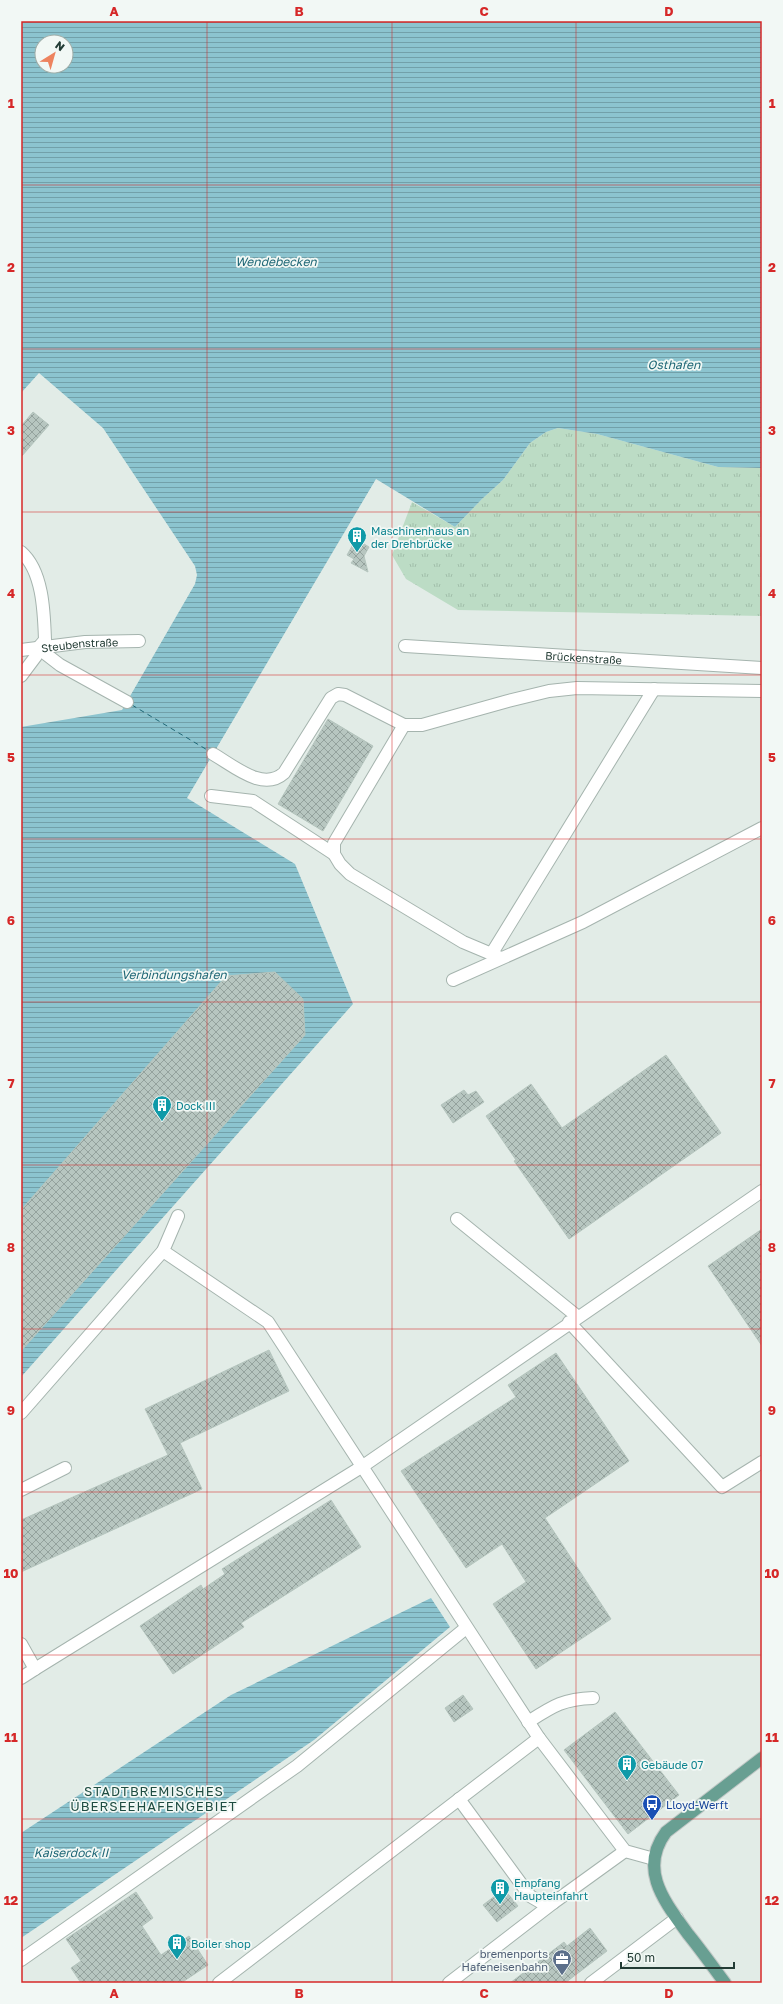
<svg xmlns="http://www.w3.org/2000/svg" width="783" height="2004" viewBox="0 0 783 2004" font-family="'Golos Text',sans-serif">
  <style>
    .grass { fill: url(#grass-tufts) }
    .water { fill: url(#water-rules); fill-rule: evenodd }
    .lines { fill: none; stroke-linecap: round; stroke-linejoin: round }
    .ferry { stroke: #1f6776; stroke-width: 1; stroke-dasharray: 5 4; stroke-linecap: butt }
    .building { fill: url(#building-cross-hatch); stroke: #b5c5be }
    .minor-casing { stroke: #a5b4ae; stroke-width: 14 }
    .major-casing { stroke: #c1c8c6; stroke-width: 14 }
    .minor { stroke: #fff; stroke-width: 12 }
    .major { stroke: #689f92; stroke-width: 12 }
    .grid { fill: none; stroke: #d62828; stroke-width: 1; stroke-opacity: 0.55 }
    .labels { text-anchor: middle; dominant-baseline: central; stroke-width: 3.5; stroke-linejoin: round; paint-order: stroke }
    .culture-label { font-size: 11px; fill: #0d838f; stroke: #f2f8f5; text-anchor: start }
    .street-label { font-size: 11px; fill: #233c35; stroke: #f2f8f5 }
    .transit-label { font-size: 11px; fill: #164399; stroke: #f2f8f5; text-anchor: start }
    .service-label { font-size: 11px; fill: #4e5e75; stroke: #f2f8f5; text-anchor: end }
    .water-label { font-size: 12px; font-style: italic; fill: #1f6776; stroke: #f2f8f5 }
    .quarter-label { font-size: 13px; letter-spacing: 1px; fill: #1f4d42; stroke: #f2f8f5 }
    .neatline { fill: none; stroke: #d62828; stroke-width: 1.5 }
    .grid-label { font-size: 13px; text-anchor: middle; font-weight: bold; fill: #d62828 }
  </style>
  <defs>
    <pattern id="grass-tufts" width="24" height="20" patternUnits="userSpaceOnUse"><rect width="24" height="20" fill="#bcdcc5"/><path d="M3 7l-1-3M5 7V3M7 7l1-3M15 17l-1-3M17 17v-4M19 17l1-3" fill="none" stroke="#a1beaa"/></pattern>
    <pattern id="water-rules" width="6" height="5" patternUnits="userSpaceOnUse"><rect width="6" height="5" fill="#8cc4cf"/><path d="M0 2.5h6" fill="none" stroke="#72a0a9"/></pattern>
    <pattern id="building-cross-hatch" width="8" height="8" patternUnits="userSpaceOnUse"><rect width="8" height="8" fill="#b7c6c0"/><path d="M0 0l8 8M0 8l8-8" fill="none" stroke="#94a29d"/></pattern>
  </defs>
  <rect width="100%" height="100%" fill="#e2ece7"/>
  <path class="grass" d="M 558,428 L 597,434 L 718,467 L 762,468 L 762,616 L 458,610 L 406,579 L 392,555 L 412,502 L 455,527 L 482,499 L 503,480 L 530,443 L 546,432 Z"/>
  <path class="water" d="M 21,21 L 762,21 L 762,468 L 718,467 L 597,434 L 558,428 L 546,432 L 530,443 L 503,480 L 482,499 L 455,527 L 376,479 L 187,798 L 295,864 L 353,1004 L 21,1377 L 21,727 L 122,710 L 195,584 L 197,575 L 195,566 L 103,428 L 39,373 L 21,393 ZM 42,42 L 66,42 L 66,66 L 42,66 Z
    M 431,1598 L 450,1627 L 314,1740 L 21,1938 L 21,1833 L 231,1695 Z"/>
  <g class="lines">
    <path class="ferry" d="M 132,705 L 209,751"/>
  </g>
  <path class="building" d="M 33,412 L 49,425 L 21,457 L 21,426 Z
    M 356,539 L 369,547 L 364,556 L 368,572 L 351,563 L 354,559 L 347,555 Z
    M 328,719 L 373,746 L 323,831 L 278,804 Z
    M 275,972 L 303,999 L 305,1035 L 21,1351 L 21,1210 L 226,976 Z
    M 666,1055 L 721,1133 L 569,1239 L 514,1161 L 516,1160 L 486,1116 L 531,1084 L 562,1128 Z
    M 464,1090 L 468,1095 L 476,1091 L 484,1102 L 453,1123 L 441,1105 Z
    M 762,1229 L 762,1346 L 708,1266 Z
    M 269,1350 L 289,1391 L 180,1443 L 202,1489 L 21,1572 L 21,1520 L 168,1455 L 145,1409 Z
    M 556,1353 L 629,1461 L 545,1518 L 611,1619 L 536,1669 L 493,1604 L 526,1582 L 502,1544 L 466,1568 L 401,1471 L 516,1397 L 508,1385 Z
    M 331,1500 L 361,1547 L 241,1623 L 244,1627 L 173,1674 L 140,1626 L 201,1585 L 203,1589 L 225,1574 L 222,1569 Z
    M 463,1695 L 473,1709 L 454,1722 L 445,1708 Z
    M 615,1712 L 679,1795 L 628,1834 L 564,1750 Z
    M 504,1889 L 518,1906 L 497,1922 L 483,1905 Z
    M 136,1892 L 153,1918 L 142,1926 L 161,1955 L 189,1936 L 208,1965 L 181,1983 L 81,1983 L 71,1968 L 81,1961 L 66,1939 Z
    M 590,1928 L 607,1951 L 565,1983 L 510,1983 L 564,1942 L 567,1946 Z"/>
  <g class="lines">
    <defs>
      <g id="minor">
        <path d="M 21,552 C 43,571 44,612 45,640 L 38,648"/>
        <path id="s1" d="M 405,646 L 762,668"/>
        <path d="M 38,648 L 60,665 L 127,702"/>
        <path id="s2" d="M 21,650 L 85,642 L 139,641"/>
        <path d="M 21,676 L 36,656 L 38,648"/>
        <path d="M 213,754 C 234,766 263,792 284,773 L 331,698 L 338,694 L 345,695 L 404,725 L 422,725 L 508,701 L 549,691 L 577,688 L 762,691"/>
        <path d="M 211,796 L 253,801 L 334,854 L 340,864 L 350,874 L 463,942 L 501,958"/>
        <path d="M 334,854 L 334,843 L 404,725"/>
        <path d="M 492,953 L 654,689"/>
        <path d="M 453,980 L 583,922 L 762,828"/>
        <path d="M 178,1216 L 163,1251 L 268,1322 L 539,1738 L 625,1851 L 654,1859"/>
        <path d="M 457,1219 L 578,1317"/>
        <path d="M 569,1322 L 722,1487 L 762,1462"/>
        <path d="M 21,1413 L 163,1251"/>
        <path d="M 21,1490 L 65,1468"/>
        <path d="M 21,1644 L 35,1669 L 363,1466 L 762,1191"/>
        <path d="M 21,1678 L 35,1669"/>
        <path d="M 528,1722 C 553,1706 563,1699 593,1698"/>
        <path d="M 459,1799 L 530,1896 L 542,1903 L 553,1903 L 625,1851"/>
        <path d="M 21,1960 L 297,1766 L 466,1628"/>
        <path d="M 219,1983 L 539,1738"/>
        <path d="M 449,1983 L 553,1903"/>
        <path d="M 591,1983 L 677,1918"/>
      </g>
      <path id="major" d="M 725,1983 C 713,1967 701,1950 688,1934 C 665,1902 638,1870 666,1832 L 762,1758"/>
    </defs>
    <use href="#minor" class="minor-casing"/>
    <use href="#major" class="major-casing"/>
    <use href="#minor" class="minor"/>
    <use href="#major" class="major"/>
  </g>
  <path class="grid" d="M 207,21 L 207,1983M 392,21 L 392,1983M 576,21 L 576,1983M 21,185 L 762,185M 21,349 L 762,349M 21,512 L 762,512M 21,675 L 762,675M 21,839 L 762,839M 21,1002 L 762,1002M 21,1165 L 762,1165M 21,1329 L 762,1329M 21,1492 L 762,1492M 21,1655 L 762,1655M 21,1819 L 762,1819"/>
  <defs>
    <symbol id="building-pin" viewBox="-11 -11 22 30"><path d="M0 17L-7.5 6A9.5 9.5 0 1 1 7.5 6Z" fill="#0f9aa8" stroke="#f2f8f5"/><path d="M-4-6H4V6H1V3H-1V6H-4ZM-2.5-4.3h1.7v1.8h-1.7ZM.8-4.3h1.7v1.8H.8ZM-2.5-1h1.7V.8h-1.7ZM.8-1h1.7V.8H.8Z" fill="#fff"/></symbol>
    <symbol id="bus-pin" viewBox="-11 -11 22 30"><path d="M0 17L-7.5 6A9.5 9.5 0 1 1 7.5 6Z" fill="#1a4fb4" stroke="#f2f8f5"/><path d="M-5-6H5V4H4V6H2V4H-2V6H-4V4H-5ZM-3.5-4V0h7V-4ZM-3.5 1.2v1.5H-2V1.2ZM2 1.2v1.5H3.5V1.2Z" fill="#fff"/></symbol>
    <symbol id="office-pin" viewBox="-11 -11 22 30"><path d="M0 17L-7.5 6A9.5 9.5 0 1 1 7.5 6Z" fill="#5c6f8a" stroke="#f2f8f5"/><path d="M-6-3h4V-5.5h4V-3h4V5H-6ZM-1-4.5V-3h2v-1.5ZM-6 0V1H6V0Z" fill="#fff"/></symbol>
  </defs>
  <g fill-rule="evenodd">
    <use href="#building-pin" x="346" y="525" width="22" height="30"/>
    <use href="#building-pin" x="151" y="1094" width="22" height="30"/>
    <use href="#building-pin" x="616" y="1753" width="22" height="30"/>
    <use href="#bus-pin" x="641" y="1793" width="22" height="30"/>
    <use href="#building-pin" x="489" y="1877" width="22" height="30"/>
    <use href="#building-pin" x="166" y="1932" width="22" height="30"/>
    <use href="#office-pin" x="551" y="1948" width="22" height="30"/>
  </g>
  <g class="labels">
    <g class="culture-label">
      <text x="371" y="530">Maschinenhaus an<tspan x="371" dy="13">der Drehbrücke</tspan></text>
      <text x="176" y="1105">Dock III</text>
      <text x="641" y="1764">Gebäude 07</text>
      <text x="514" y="1882">Empfang<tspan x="514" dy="13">Haupteinfahrt</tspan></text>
      <text x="191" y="1943">Boiler shop</text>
    </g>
    <g class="street-label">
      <text stroke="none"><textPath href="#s2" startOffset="59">Steubenstraße</textPath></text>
      <text stroke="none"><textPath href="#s1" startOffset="179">Brückenstraße</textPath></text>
    </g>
    <g class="transit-label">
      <text x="666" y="1804">Lloyd-Werft</text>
    </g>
    <g class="service-label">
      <text x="548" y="1953">bremenports<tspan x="548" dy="13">Hafeneisenbahn</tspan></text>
    </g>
    <g class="water-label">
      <text x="276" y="261">Wendebecken</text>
      <text x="674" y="364">Osthafen</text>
      <text x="174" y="974">Verbindungshafen</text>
      <text x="71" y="1852">Kaiserdock II</text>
    </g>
    <g class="quarter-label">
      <text x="154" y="1791">STADTBREMISCHES<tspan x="154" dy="15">ÜBERSEEHAFENGEBIET</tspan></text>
    </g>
  </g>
  <rect width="783" height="2004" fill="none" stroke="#f2f8f5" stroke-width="44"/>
  <g transform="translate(54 54) rotate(37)"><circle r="19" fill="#f2f8f5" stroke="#9fada8"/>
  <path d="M0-3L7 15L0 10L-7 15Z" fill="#ed835f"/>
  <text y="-6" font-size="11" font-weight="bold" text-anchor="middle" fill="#233c35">N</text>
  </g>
  <path d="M621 1962v6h113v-6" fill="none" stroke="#233c35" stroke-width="2"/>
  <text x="627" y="1962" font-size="12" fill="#233c35" stroke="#f2f8f5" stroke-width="3" paint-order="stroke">50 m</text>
  <rect x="22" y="22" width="739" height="1960" class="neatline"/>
  <g class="grid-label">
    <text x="114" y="16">A</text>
    <text x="299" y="16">B</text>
    <text x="484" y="16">C</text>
    <text x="669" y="16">D</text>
    <text x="11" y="108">1</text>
    <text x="772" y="108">1</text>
    <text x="11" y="272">2</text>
    <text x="772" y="272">2</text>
    <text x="11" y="435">3</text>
    <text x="772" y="435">3</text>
    <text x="11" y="598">4</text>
    <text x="772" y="598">4</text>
    <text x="11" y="762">5</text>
    <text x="772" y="762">5</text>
    <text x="11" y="925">6</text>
    <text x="772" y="925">6</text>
    <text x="11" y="1088">7</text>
    <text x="772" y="1088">7</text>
    <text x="11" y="1252">8</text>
    <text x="772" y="1252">8</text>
    <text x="11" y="1415">9</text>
    <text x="772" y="1415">9</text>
    <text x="11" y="1578">10</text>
    <text x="772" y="1578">10</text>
    <text x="11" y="1742">11</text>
    <text x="772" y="1742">11</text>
    <text x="11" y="1905">12</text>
    <text x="772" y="1905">12</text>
    <text x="114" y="1998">A</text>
    <text x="299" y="1998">B</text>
    <text x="484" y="1998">C</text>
    <text x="669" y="1998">D</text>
  </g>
</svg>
